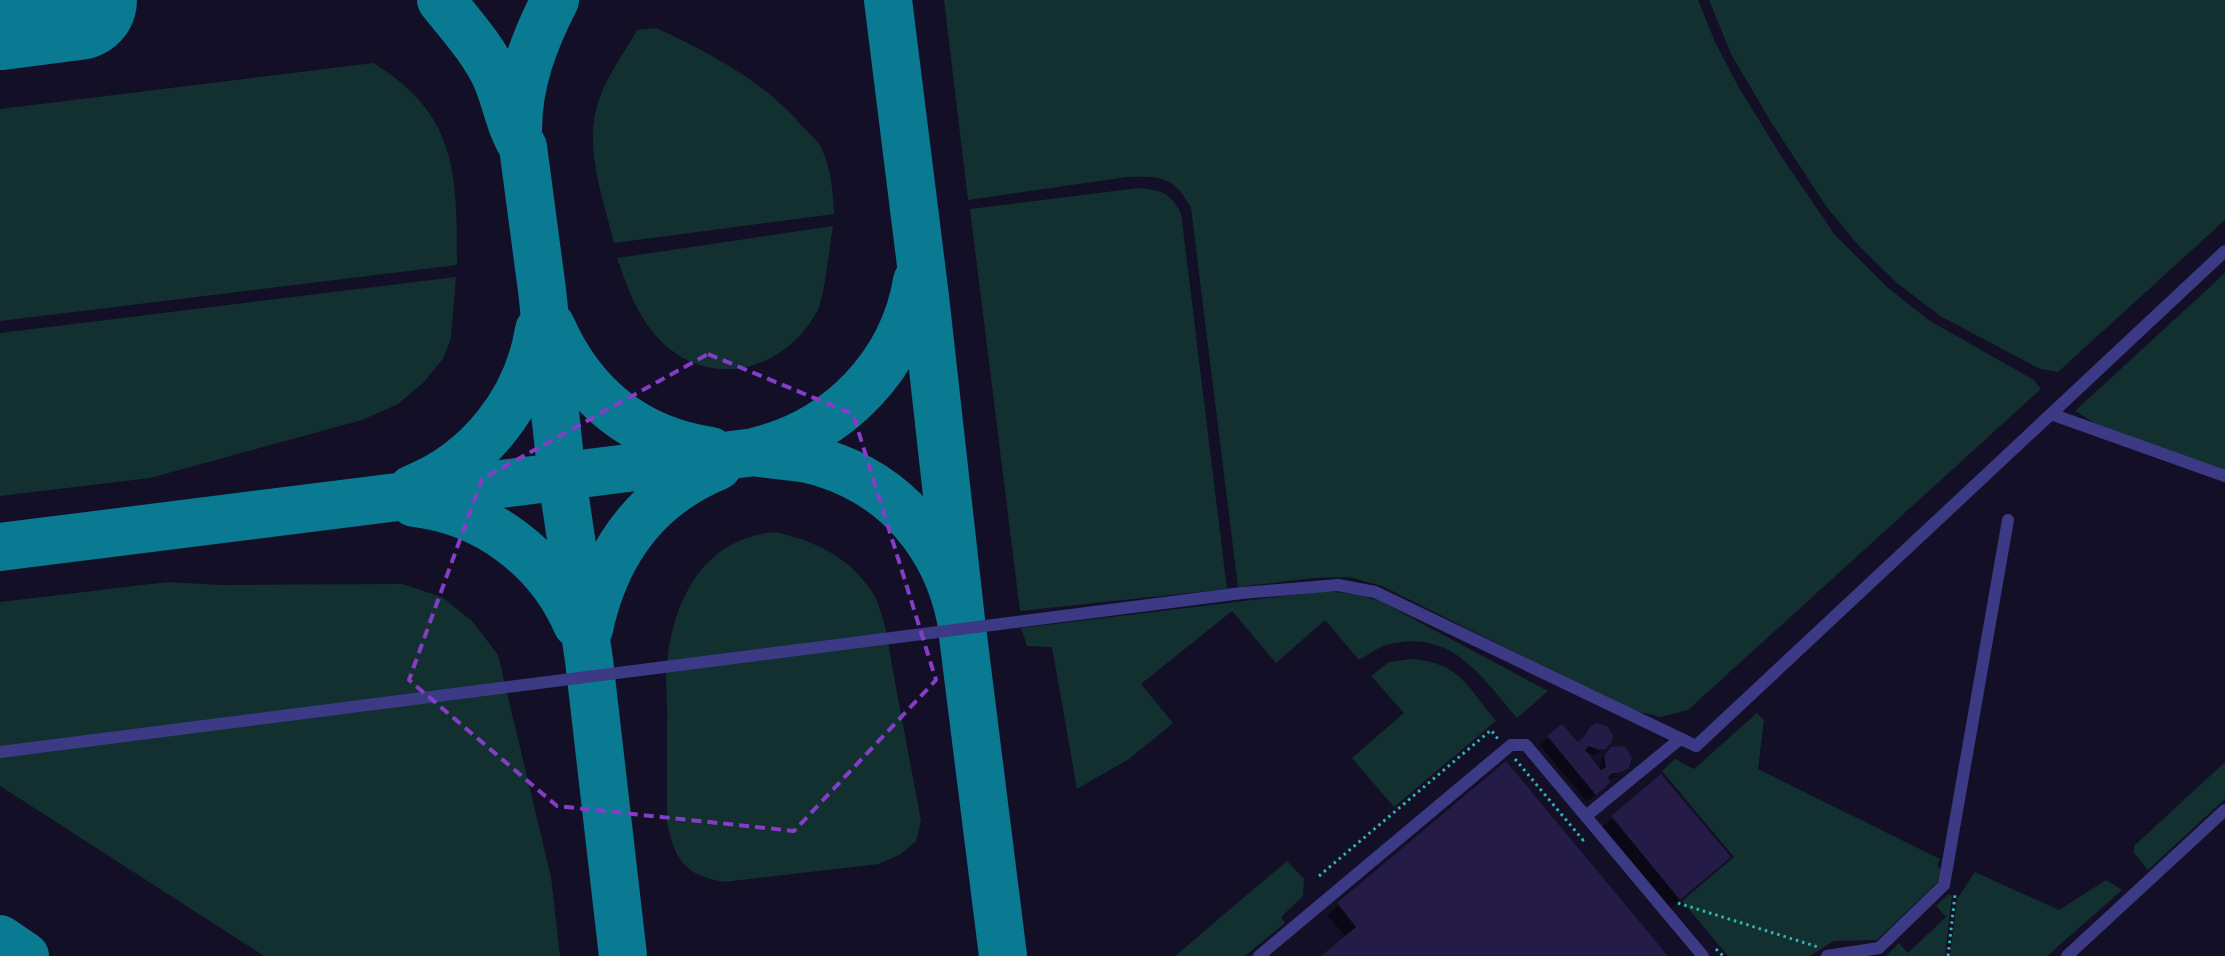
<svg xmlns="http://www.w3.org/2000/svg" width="2225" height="956" viewBox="0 0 2225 956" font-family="Cabin,sans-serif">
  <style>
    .green { fill: #12302f }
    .shadow { fill: #0007 }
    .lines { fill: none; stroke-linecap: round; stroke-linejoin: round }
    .taxiway { stroke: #0a7a92; stroke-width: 48 }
    .runway { stroke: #0a7a92; stroke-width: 120 }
    .building { fill: #241b47 }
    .path { stroke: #2fb8b0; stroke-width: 3; stroke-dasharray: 2.5 4; stroke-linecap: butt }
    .minor { stroke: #3d3a85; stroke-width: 12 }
    .marked { fill: none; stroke: #843dc5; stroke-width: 4; stroke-dasharray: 10 6; stroke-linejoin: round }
  </style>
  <rect width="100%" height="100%" fill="#130f26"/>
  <path class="green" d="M 944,0 L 1698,0 L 1715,42 L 1738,86 L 1781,156 L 1835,235 L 1887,287 L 1930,321 L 2034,380 L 2041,389 L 1688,710 L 1661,717 L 1631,710 L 1382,586 L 1349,577 L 1314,578 L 1238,587 L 1191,208 C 1174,176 1161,176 1127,177 L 968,200 Z
    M 1709,0 L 2225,0 L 2225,220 L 2058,372 L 2040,369 L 1940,316 L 1897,283 L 1859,246 L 1826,206 L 1771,122 L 1731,54 Z
    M 656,28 C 710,53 764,81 803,127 C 809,133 817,140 821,147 C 831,168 833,191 834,214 L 614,243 C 603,197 582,144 600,97 C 608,74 625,52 637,30 Z
    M 373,63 C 458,114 457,176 457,265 L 0,321 L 0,109 Z
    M 1139,188 C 1162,191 1169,191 1181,213 L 1227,589 L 1020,611 L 970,209 Z
    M 833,226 C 830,244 824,300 817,312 C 782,374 705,391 656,336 C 636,313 627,286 617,258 Z
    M 2225,273 L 2225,471 L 2118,437 L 2075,411 Z
    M 456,277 L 451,338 L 443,359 L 423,383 L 398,404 L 362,420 L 150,478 L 0,496 L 0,333 Z
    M 776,532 C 816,542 846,555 871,590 C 884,609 889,648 893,671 C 902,721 912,771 921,821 L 916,841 L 901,854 L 879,864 L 724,882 C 684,875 675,860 667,822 C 667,789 667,756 667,723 C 668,701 664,676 668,654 C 677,592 708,537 776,532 Z
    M 168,582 L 220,585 L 402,584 L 442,597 L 473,622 L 498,655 L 551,877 L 560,956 L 264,956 L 0,786 L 0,602 Z
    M 1326,591 L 1356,594 L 1380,601 L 1548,691 L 1517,718 C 1481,676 1451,627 1386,645 C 1377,648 1368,655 1359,660 L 1325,620 L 1276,663 L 1232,611 L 1141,684 L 1173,723 L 1129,759 L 1077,789 L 1052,647 L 1027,646 L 1021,628 Z
    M 1411,659 C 1459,662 1468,687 1496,721 L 1394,807 L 1352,758 L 1404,713 L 1371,676 L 1389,662 Z
    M 1757,713 L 1764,720 L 1758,769 L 1940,859 L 1937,865 L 1945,875 L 1877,940 L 1834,941 L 1810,956 L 1728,956 L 1682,901 L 1734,857 L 1662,771 L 1675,759 L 1694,769 Z
    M 2225,762 L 2225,799 L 2148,870 L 2134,853 L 2134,846 Z
    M 1287,861 L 1304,879 L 1303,896 L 1281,917 L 1285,923 L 1245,956 L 1175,956 Z
    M 1975,872 L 2059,910 L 2106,880 L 2122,890 L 2047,956 L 1950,956 L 1957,899 Z
    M 1949,894 L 1952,896 L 1945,956 L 1886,956 L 1899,943 L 1908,953 L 1946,917 L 1936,906 Z"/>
  <path class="shadow" d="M 1562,725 L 1577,743 L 1592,727 L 1604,748 L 1594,755 L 1584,751 L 1599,769 L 1602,758 L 1608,752 L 1627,768 L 1613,775 L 1614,777 L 1622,773 L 1613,778 L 1608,777 L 1601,790 L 1587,802 L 1540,745 Z
    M 1506,763 L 1667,956 L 1323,956 L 1346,937 L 1327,915 Z
    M 1661,775 L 1730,857 L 1669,910 L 1601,828 Z"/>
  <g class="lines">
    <path class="taxiway" d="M 441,0 C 460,24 482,48 495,75 C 506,98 509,126 523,147 L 542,290 L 562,478 L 589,660 L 623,956
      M 888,0 L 925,297 L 961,620 L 1003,956
      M 518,130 C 518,83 534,41 555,0
      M 551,326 C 582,396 636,440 711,451
      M 757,451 C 839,431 903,365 917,281
      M 412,489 C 479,463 528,400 539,330
      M 414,503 C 485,511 548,557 577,624
      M 0,547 L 755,452 C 778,457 801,455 823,463 C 897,486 946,545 961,620
      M 589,629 C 605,553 645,496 718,466
      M 0,939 L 25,956"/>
    <path class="runway" d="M 0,10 L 77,0"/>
  </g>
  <path class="building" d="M 1596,723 L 1607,726 L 1613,735 L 1612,741 L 1605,749 L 1599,750 L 1589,746 L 1585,750 L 1601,770 L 1606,767 L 1604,756 L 1611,747 L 1622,746 L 1627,749 L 1632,758 L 1629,768 L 1619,773 L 1613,773 L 1607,778 L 1611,782 L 1596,795 L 1547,736 L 1562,724 L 1578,742 L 1585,735 L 1591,726 Z
    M 1506,761 L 1668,956 L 1321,956 L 1356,927 L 1337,903 Z
    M 1661,774 L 1731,857 L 1680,900 L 1611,816 Z"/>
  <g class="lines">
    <path class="path" d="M 1515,759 L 1583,840 L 1585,837
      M 1319,876 L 1491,730 L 1498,739
      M 1678,903 L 1818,947
      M 1716,949 L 1723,956
      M 1948,956 L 1955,895"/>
    <path class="minor" d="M 2051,414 L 2225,251
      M 0,752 L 1242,593 L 1338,585 L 1375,592 L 1696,746 L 2051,414 L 2225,476
      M 1586,816 L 1680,739
      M 1259,956 L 1511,745 L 1526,745 L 1703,956
      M 1827,956 L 1879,948 L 1944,885 L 2008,520
      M 2067,956 L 2225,810"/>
  </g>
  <path class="marked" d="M 708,354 L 853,414 L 936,680 L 794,831 L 557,806 L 409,680 L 482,479 Z"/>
</svg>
